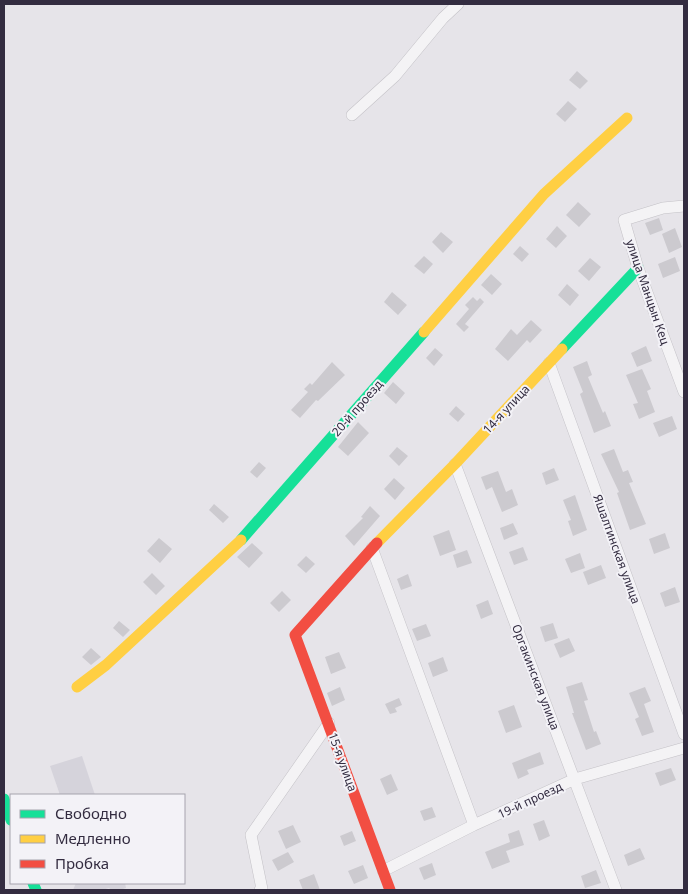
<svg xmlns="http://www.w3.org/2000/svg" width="688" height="894" viewBox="0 0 688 894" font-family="'Noto Sans',sans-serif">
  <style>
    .built { fill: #d5d3db }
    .building { fill: #cccacf }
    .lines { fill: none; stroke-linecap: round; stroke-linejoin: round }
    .street-casing { stroke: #c4c2c7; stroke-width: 12 }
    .street { stroke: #f4f3f5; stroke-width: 11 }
    .fast { stroke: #16e098; stroke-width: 11 }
    .slow { stroke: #ffcf43; stroke-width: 11 }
    .jam { stroke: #f24e42; stroke-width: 11 }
    .labels { text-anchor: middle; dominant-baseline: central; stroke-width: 4; stroke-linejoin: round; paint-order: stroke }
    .street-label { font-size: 12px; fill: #332c40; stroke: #f3f2f7 }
  </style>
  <rect width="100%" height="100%" fill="#e6e4e9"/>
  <path class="built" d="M 82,756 L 95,795 L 60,795 L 50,766 Z
    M 76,883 L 125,883 L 126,888 L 120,890 L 111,890 L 109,888 L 102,890 L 73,890 Z"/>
  <path class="building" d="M 577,71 L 588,81 L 580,89 L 569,80 Z
    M 568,101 L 577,109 L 565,122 L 556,114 Z
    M 578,202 L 591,214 L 579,227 L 566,215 Z
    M 659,218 L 663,230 L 650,235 L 645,223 Z
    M 557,226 L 567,236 L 556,248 L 546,239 Z
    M 675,228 L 682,247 L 669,253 L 662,234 Z
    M 441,232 L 453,242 L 443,253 L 432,242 Z
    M 520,246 L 529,254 L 522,262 L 513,254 Z
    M 424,256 L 433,264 L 424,274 L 414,266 Z
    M 675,257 L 680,271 L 663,278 L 658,264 Z
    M 590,258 L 601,267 L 589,281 L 578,271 Z
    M 491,274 L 502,284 L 492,295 L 481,285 Z
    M 567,284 L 579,295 L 570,306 L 558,295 Z
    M 392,292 L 407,305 L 398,315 L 384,302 Z
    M 473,297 L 477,301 L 480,298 L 484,302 L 465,324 L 469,327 L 464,332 L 456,324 L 469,309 L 465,305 Z
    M 531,320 L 542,330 L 530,343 L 527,340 L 508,361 L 495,349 L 511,329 L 517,335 Z
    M 646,346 L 652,361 L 637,367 L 631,353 Z
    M 435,348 L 443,355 L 434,366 L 426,358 Z
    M 587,361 L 592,375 L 588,377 L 603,413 L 605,411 L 611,426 L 594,433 L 580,394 L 583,392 L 573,367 Z
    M 332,362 L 345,375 L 318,401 L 316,400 L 300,418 L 291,410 L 308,392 L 304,389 L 310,383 L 312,385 Z
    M 642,369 L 651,389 L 647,391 L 655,412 L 639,419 L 633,404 L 638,403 L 626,375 Z
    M 393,382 L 405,393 L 396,404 L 384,393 Z
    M 456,406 L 465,414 L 458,422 L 449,414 Z
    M 672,416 L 677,429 L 659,437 L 653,423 Z
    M 358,422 L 369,433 L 348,456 L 338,447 Z
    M 397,447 L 408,456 L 399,466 L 389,456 Z
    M 614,449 L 623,472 L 628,470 L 633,482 L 629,483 L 646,524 L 630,530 L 617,493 L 619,492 L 601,454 Z
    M 259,462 L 266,468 L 257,478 L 250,472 Z
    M 554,468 L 559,480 L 546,485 L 542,473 Z
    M 498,471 L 506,492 L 512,489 L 518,505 L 502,512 L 492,487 L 486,490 L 481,477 Z
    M 394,478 L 405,488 L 395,500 L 384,489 Z
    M 575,495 L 587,530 L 573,536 L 568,521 L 571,520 L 563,500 Z
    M 214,504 L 229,517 L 223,523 L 209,510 Z
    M 370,506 L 380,516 L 354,546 L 345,536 L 363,518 L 361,517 Z
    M 513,523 L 518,534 L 504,540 L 500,528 Z
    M 449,530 L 456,550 L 440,556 L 433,536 Z
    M 665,533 L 670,548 L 654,554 L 649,539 Z
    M 159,538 L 172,549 L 160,563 L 147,551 Z
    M 252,543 L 263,553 L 249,568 L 237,557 Z
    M 523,547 L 528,560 L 514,565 L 509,552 Z
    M 467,550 L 472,563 L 457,568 L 453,555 Z
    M 580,553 L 585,568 L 571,573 L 565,559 Z
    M 306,556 L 315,564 L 306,573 L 297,565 Z
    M 601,565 L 606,578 L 588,585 L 583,572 Z
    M 152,573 L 165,586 L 156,595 L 143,582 Z
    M 408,574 L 412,586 L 401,590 L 397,579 Z
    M 675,587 L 680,602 L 665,607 L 660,593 Z
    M 282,591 L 291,600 L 279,612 L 270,603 Z
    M 488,600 L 493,614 L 481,619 L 476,605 Z
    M 119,621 L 130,630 L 123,637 L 113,628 Z
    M 553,623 L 558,638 L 545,642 L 540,627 Z
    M 426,624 L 431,636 L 417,641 L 412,629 Z
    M 569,638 L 575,651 L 560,658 L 554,644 Z
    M 91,648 L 101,657 L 91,665 L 82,657 Z
    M 339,652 L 346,668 L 331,674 L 325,657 Z
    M 443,657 L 448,671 L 433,677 L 428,663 Z
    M 582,682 L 588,700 L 584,701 L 594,732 L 596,731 L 601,744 L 586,750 L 572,713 L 574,713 L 566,687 Z
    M 340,687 L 345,700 L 332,706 L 327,693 Z
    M 645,687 L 651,701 L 644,704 L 654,732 L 642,736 L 635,719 L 639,717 L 629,693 Z
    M 399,698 L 402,705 L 395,708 L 397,712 L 390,714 L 385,704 Z
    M 514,705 L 522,727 L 506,733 L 498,711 Z
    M 540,752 L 544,764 L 527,770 L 529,774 L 518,779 L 512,763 Z
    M 671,768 L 676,780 L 660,786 L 655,773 Z
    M 391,774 L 398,790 L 387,795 L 380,779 Z
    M 432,807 L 436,817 L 424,821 L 420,811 Z
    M 544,820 L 550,836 L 539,841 L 533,824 Z
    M 293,825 L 301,842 L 286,849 L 278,831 Z
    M 519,830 L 524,845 L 506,851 L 510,862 L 492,869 L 485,852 L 510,842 L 508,834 Z
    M 352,831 L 356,841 L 344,846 L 340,836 Z
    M 640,848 L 645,859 L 628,866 L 624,855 Z
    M 288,852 L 294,862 L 278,871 L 272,860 Z
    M 432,863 L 436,875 L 424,880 L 419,868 Z
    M 363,865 L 368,878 L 354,884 L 348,871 Z
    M 596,870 L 601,883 L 585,888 L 581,876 Z
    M 314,874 L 320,890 L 303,890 L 299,880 Z"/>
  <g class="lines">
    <defs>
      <path id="street" d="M 352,115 L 395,76 L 443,18 L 458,4
        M 684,206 L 663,208 L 624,220 L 638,268 L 684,392
        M 549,363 L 684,734
        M 455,464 L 616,890
        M 372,548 L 474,825
        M 383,871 L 474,825 L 575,779 L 684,748
        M 260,890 L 262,889 L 251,835 L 329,723"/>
    </defs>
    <use href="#street" class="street-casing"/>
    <use href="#street" class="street"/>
    <path class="fast" d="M 562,349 L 638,268
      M 241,540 L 424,332
      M 4,799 L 11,820
      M 33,883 L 36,890"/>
    <path class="slow" d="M 424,332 L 544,194 L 627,118
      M 377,543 L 455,464 L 562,349
      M 77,687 L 106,665 L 241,540"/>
    <path class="jam" d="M 377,543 L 295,635 L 390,890"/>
  </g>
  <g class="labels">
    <g class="street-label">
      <text transform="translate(648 292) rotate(71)">улица Манцын Кец</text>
      <text transform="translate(357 408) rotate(-49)">20-й проезд</text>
      <text transform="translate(506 409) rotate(-47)">14-я улица</text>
      <text transform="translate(617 549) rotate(70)">Яшалтинская улица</text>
      <text transform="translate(536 677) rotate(69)">Оргакинская улица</text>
      <text transform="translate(343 762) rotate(70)">15-я улица</text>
      <text transform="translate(530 800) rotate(-25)">19-й проезд</text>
    </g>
  </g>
  <rect width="688" height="894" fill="none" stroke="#332c40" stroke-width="10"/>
  <rect x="10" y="794" width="175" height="90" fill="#f3f2f7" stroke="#a6a3ae"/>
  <rect x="20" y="810" width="25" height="8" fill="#16e098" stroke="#a6a3ae"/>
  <text x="55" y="819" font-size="15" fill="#332c40">Свободно</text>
  <rect x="20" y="835" width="25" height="8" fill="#ffcf43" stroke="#a6a3ae"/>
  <text x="55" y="844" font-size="15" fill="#332c40">Медленно</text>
  <rect x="20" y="860" width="25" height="8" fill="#f24e42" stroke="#a6a3ae"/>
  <text x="55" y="869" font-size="15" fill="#332c40">Пробка</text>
</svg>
